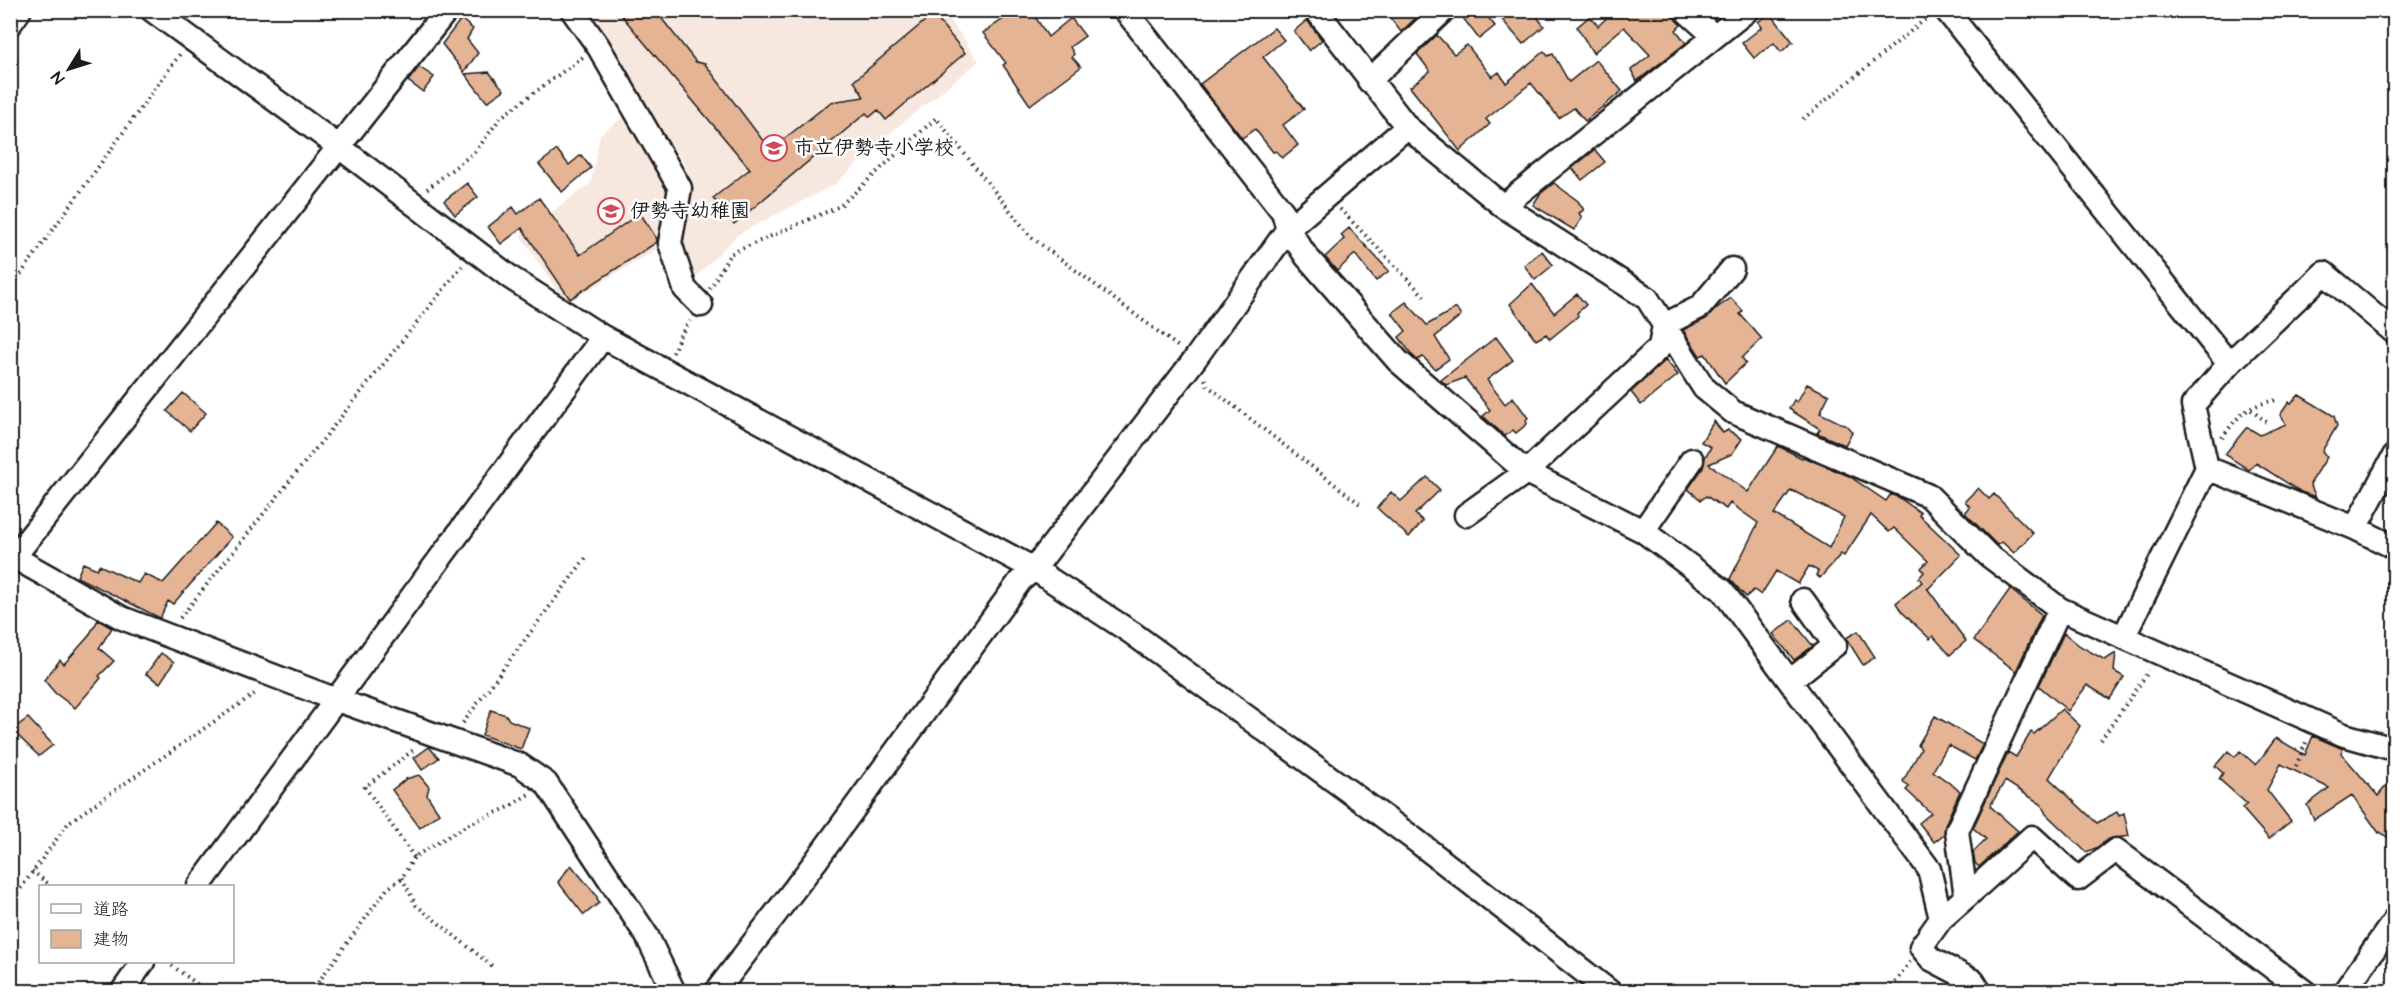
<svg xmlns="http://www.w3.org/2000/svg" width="2405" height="1002" viewBox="0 0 2405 1002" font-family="'Architects Daughter','Klee One',sans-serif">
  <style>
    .built { fill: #f7e8df }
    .building { fill: #e4b495; stroke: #1c1c1c; stroke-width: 1.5; fill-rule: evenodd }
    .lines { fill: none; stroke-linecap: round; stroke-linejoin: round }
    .minor-casing { stroke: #1c1c1c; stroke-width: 27 }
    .path { stroke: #1c1c1c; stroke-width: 4; stroke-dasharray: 1.5 4.5; stroke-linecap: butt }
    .minor { stroke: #fff; stroke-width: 22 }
    .labels { text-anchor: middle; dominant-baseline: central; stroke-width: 5; stroke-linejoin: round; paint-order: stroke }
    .poi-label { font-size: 20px; font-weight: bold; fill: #1c1c1c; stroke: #fff; text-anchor: start }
  </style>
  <rect width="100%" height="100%" fill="#fff"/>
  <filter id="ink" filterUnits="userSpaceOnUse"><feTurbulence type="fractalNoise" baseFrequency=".0167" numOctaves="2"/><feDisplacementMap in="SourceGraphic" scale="12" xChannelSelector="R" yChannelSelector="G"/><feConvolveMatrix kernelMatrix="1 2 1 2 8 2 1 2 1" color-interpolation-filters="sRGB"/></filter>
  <g filter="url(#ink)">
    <path class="built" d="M 587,11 L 944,11 L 979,61 L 895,129 L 835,184 L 737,235 L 692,281 L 678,238 L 688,200 L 686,167 Z
      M 632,111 L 674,186 L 662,246 L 566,304 L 520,235 L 591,183 L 600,134 Z"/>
    <path class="building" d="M 617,10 L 655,10 L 696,62 L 705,64 L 770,150 L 831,102 L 864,97 L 854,81 L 933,14 L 965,53 L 886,120 L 878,110 L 870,117 L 866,113 L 734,224 L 713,198 L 750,169 Z
      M 1017,10 L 1031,10 L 1048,37 L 1071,18 L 1085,36 L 1070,47 L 1074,54 L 1072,57 L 1081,67 L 1030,105 L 1003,65 L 1006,63 L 983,33 Z
      M 1384,10 L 1424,10 L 1401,32 Z
      M 1457,10 L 1482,10 L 1495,26 L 1479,39 Z
      M 1494,10 L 1532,10 L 1544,26 L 1523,44 Z
      M 1609,10 L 1672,10 L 1676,20 L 1681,25 L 1676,30 L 1686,43 L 1637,81 L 1631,70 L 1650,55 L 1624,27 L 1593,53 L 1577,27 L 1590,16 L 1598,26 L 1612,13 Z
      M 1770,13 L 1793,42 L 1781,52 L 1774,43 L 1754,58 L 1742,43 L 1762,27 L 1758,22 Z
      M 461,19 L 473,29 L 467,39 L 478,53 L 464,72 L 442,44 Z
      M 1307,20 L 1322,40 L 1309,51 L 1294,31 Z
      M 1274,28 L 1284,40 L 1263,57 L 1304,109 L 1283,125 L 1298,145 L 1282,158 L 1276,151 L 1273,152 L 1255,129 L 1242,138 L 1200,84 Z
      M 1437,35 L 1454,54 L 1467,45 L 1492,77 L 1499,72 L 1506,83 L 1544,51 L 1548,56 L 1553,54 L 1569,82 L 1596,60 L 1622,91 L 1585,121 L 1574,108 L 1559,118 L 1531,83 L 1486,119 L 1490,124 L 1460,151 L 1410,87 L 1430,71 L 1417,54 Z
      M 419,67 L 434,77 L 423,92 L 408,81 Z
      M 489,72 L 504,90 L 487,102 L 465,74 Z
      M 557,150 L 569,165 L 581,155 L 591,168 L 562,192 L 539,164 Z
      M 1595,150 L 1605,162 L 1582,180 L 1572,168 Z
      M 467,183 L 478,197 L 455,215 L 444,201 Z
      M 1554,183 L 1578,201 L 1584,210 L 1579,213 L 1582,218 L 1574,230 L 1533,205 L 1540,194 Z
      M 539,198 L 580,255 L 640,213 L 657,239 L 657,242 L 570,299 L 522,228 L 501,244 L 488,227 L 513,207 L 518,214 Z
      M 1349,228 L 1389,271 L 1376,281 L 1355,254 L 1337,271 L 1325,257 L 1344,239 L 1341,235 Z
      M 1542,251 L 1553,265 L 1535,280 L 1524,265 Z
      M 1532,284 L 1554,313 L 1577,294 L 1586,305 L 1577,313 L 1578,316 L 1550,339 L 1546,334 L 1536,340 L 1510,304 Z
      M 1731,298 L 1743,311 L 1740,314 L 1762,339 L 1742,358 L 1746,363 L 1725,383 L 1705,354 L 1700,356 L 1683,330 L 1706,319 L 1717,308 Z
      M 1406,302 L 1427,325 L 1456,308 L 1461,315 L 1435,337 L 1449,359 L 1435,369 L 1423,357 L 1417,360 L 1412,355 L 1399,337 L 1406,331 L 1392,313 Z
      M 1496,337 L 1513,360 L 1487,380 L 1505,404 L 1513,397 L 1528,418 L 1526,420 L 1527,424 L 1516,433 L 1513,430 L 1505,436 L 1483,416 L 1490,410 L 1465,378 L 1446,385 L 1441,380 Z
      M 1666,360 L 1678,375 L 1641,405 L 1631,392 Z
      M 1807,384 L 1829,395 L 1820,413 L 1847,426 L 1852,432 L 1845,445 L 1817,433 L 1820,429 L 1789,409 L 1794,400 L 1797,402 Z
      M 183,393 L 206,413 L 190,431 L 167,411 Z
      M 2299,395 L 2334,416 L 2337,426 L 2322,451 L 2327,457 L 2310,484 L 2316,497 L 2301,492 L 2256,463 L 2249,470 L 2225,454 L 2247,427 L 2260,435 L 2286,424 L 2280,415 L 2289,402 L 2291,403 Z
      M 1714,421 L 1723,433 L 1728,430 L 1742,439 L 1732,454 L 1709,464 L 1748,492 L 1778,446 L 1802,458 L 1803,457 L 1849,476 L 1886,501 L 1891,494 L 1901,499 L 1921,513 L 1919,515 L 1961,555 L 1928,589 L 1927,588 L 1966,641 L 1950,655 L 1933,636 L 1930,639 L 1901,611 L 1896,603 L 1922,582 L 1919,578 L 1924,572 L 1921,568 L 1928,561 L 1894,528 L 1889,532 L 1871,515 L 1844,556 L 1841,554 L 1820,578 L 1816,575 L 1818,571 L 1809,566 L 1798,584 L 1776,571 L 1761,595 L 1754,590 L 1746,597 L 1730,579 L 1758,523 L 1730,503 L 1726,509 L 1706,496 L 1701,500 L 1688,489 L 1703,468 L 1705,457 L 1711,447 L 1701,442 ZM 1791,490 L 1844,517 L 1829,548 L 1774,514 Z
      M 1427,477 L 1440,490 L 1415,514 L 1423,521 L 1409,537 L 1377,508 L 1391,492 L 1401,501 Z
      M 1978,488 L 1989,499 L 1994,494 L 2033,533 L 2014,553 L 2002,542 L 1997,545 L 1965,513 L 1970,507 L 1965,501 Z
      M 216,523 L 232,537 L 173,604 L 168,601 L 160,618 L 77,577 L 83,563 L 97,569 L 99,565 L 138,583 L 144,574 L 163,583 Z
      M 2010,589 L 2042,615 L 2016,671 L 1974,640 Z
      M 98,620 L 112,628 L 99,648 L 114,661 L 99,676 L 101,678 L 75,708 L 55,693 L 44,680 L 60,660 L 64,664 L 88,637 Z
      M 1792,620 L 1813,646 L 1794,660 L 1773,634 Z
      M 1858,631 L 1875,657 L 1863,665 L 1846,638 Z
      M 2064,633 L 2080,646 L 2105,660 L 2116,653 L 2114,671 L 2124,677 L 2110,699 L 2087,685 L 2068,711 L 2039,686 Z
      M 161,653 L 174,662 L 160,683 L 146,674 Z
      M 2062,709 L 2080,726 L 2049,778 L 2097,823 L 2117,812 L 2119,816 L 2124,813 L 2129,836 L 2108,839 L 2096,848 L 2086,852 L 2046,814 L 2041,804 L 2005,781 L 1990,806 L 2018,831 L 1979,867 L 1975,863 L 1973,852 L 1986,839 L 1973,828 L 2008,752 L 2016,757 L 2031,732 L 2034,734 Z
      M 491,710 L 506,715 L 509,720 L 529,728 L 521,749 L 482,735 Z
      M 1935,716 L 1983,744 L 1975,760 L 1948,745 L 1933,771 L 1960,791 L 1945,825 L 1944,834 L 1934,842 L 1919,823 L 1931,813 L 1906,790 L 1909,787 L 1903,781 L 1921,749 L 1918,745 Z
      M 28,718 L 53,745 L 39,756 L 12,730 Z
      M 2313,736 L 2343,749 L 2341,753 L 2378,796 L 2394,776 L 2394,842 L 2380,832 L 2379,833 L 2352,795 L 2314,820 L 2307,805 L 2329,788 L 2281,764 L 2267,790 L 2291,821 L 2269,839 L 2242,808 L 2247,804 L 2219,779 L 2223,773 L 2215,766 L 2228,751 L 2235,757 L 2240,751 L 2256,765 L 2276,738 L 2305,755 Z
      M 429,747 L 439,758 L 422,770 L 414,758 Z
      M 419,775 L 429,787 L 427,795 L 439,813 L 420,828 L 392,790 L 406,779 Z
      M 571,865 L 596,895 L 599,903 L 584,915 L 558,882 Z"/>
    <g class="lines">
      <defs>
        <path id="minor" d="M 152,10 L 338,146 L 511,278 L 603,337 L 1034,569 L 1132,633 L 1414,839 L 1610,992
          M 572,10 L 598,46 L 680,188 L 670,243 L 685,289 L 701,305
          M 1125,10 L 1283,212 L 1288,229 L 1306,256 L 1398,361 L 1526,472 L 1643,531 L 1722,590 L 1929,869 L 1941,919
          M 1316,10 L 1407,127 L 1503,206 L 1647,298 L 1704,388 L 1733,412 L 1929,496 L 1988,555 L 2060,609 L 2344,735 L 2394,749
          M 1685,10 L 1714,36
          M 1946,10 L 2229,364
          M 10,24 L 20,10
          M 1369,81 L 1444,10
          M 1503,206 L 1748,10
          M 2207,468 L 2355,528 L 2394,547
          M 1466,515 L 1526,472 L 1660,347 L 1664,325 L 1700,307 L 1732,269
          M 2355,528 L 2394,456
          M 1643,531 L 1692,460
          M 10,555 L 122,618 L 337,700 L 520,765 L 546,783 L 647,936 L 674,992
          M 10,562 L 447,10
          M 2124,636 L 2207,468 L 2193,405 L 2229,364 L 2324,273 L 2394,332
          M 1791,680 L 1835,645 L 1803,600
          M 199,886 L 603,337
          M 1966,897 L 2032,837 L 2078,879 L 2116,850 L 2305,992
          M 122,992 L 143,962
          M 716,992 L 815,862 L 1020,581 L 1034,569 L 1195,359 L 1288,229 L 1407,127
          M 1980,992 L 1973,981 L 1931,959 L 1921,947 L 1941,919 L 1966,897 L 1957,831 L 2060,609
          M 2344,992 L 2394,921"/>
      </defs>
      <use href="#minor" class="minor-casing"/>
      <path class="path" d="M 1803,119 L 1928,17
        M 427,189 L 476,151 L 501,117 L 583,57
        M 1340,209 L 1425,297
        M 10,289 L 180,54
        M 710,289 L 730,254 L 840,206 L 936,118 L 1031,237 L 1180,348
        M 673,353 L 679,337 L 690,321
        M 1205,379 L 1208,386 L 1360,504
        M 2251,410 L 2269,424
        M 2222,438 C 2239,414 2247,406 2276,400
        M 180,618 L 462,266
        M 463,723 L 588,555
        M 2101,740 L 2149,671
        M 2296,766 L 2307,740
        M 414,857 L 365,787 L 416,748
        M 32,871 L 51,886
        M 402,878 L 416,905 L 492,966
        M 10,903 L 69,822 L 257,692
        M 167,962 L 208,992
        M 311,992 L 387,889 L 402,878 L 414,857 L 467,825 L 507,808 L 529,794
        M 1888,992 L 1910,962"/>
      <use href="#minor" class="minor"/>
    </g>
  </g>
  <defs>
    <symbol id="school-ring" viewBox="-11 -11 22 22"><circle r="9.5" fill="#fff" stroke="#d1495b" stroke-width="1.5"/><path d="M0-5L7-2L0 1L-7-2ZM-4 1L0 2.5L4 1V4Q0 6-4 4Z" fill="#d1495b"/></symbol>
  </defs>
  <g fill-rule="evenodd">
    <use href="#school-ring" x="759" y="133" width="30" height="30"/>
    <use href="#school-ring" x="596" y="196" width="30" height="30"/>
  </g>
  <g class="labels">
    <g class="poi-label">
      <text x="794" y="148">市立伊勢寺小学校</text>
      <text x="630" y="211">伊勢寺幼稚園</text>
    </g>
  </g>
  <rect width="2405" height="1002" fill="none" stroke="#fff" stroke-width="36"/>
  <rect x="18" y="18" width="2369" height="966" fill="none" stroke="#1c1c1c" stroke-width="2" filter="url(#ink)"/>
  <rect x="39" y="885" width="195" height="78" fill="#ffffff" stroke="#a4a4a4" stroke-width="1.5"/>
  <rect x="51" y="904" width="30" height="9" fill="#ffffff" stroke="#a4a4a4" stroke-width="1.5"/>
  <text x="93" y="915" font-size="18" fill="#1c1c1c">道路</text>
  <rect x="51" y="930" width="30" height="18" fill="#e4b495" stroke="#a4a4a4" stroke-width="1.5"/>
  <text x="93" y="945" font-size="18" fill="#1c1c1c">建物</text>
  <g transform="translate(69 69) rotate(232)" stroke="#ffffff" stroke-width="4.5" paint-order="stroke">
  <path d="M0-4.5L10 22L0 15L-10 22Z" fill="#1c1c1c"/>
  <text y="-9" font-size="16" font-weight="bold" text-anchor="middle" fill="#1c1c1c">N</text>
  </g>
</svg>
